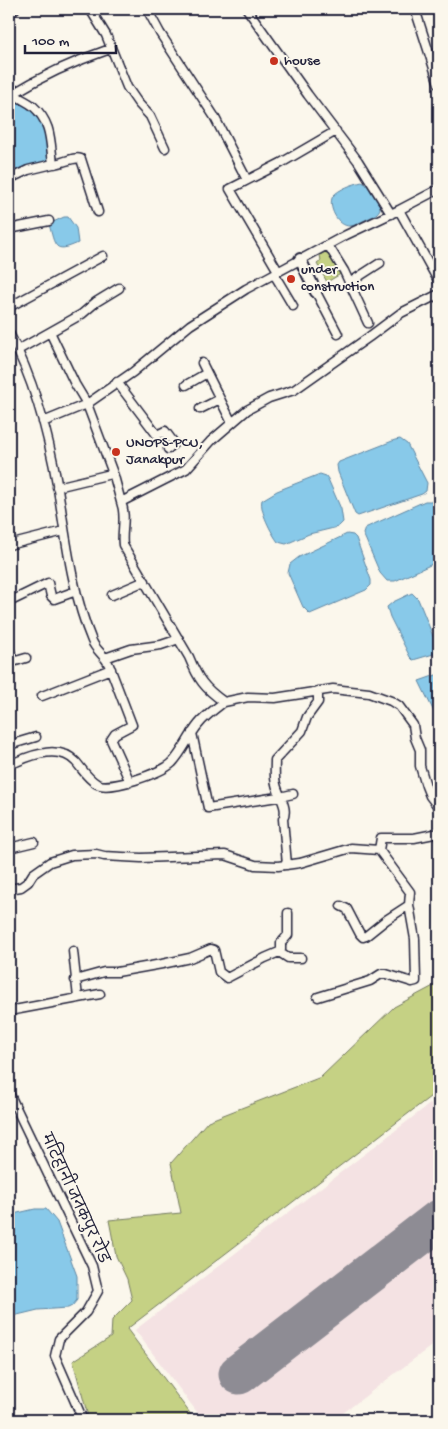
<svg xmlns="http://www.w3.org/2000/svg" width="448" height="1429" viewBox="0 0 448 1429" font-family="'Gochi Hand','Playpen Sans Deva',sans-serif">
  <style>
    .built { fill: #f4e2e3 }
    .green { fill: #c5d184; stroke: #747a60 }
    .water { fill: #88c9e9; stroke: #5f86a3 }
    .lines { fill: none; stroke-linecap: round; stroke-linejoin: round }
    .runway { stroke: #8e8c94; stroke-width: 41 }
    .street-casing { stroke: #22223b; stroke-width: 11 }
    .secondary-casing { stroke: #22223b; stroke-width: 14 }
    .street { stroke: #fbf7ec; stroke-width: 8 }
    .secondary { stroke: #fbf7ec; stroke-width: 10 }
    .poi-dot { fill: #c8321e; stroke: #fbf7ec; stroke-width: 2 }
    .labels { text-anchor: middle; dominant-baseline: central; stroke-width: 4; stroke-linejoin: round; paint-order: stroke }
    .poi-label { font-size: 15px; fill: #22223b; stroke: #fbf7ec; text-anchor: start }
    .street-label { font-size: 15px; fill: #22223b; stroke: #fbf7ec }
  </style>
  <rect width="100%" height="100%" fill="#fbf7ec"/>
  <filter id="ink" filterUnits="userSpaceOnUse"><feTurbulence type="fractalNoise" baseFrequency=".02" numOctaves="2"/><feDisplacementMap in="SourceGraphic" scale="10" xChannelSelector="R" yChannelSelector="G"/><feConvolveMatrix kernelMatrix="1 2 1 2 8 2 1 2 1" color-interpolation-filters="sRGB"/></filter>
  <g filter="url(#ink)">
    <path class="built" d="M 439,1097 L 439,1340 L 334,1420 L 203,1420 L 135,1330 Z"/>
    <path class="green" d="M 330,249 L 344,272 L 327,282 L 317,264 L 321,261 L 320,255 Z
      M 439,983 L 439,1090 L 127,1329 L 195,1420 L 89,1420 L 73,1361 L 111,1337 L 112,1320 L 132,1300 L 127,1279 L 116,1256 L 109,1220 L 181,1213 L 171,1163 L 208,1121 L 321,1077 L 394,1007 Z"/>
    <path class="water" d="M 9,102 C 22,100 38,110 45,123 C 47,128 47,154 48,162 L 35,164 L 9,175 Z
      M 362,182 C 371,186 380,198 380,209 C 377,215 371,217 365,220 C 360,222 355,226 350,226 C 338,227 327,206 333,196 C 339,189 353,184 362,182 Z
      M 64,217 L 68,217 L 76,228 L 78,243 C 54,254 55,246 49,224 Z
      M 400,439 L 407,444 L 427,483 L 426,491 L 422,494 L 358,516 L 355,514 L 338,472 L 337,465 L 339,462 L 395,440 Z
      M 320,474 L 326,476 L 328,479 L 341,509 L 343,522 L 338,527 L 309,534 L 286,544 L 278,542 C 272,534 259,510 262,500 L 277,491 Z
      M 425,501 L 432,501 L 439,514 L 439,561 L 395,581 L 387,581 L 380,573 L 365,538 L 363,534 L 365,528 Z
      M 347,534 L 353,535 L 356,538 L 371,580 L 371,585 L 366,590 L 310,614 L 303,607 L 288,573 L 290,564 L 299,557 Z
      M 412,593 L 418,599 L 439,651 L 437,653 L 413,660 L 410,657 L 390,617 L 387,607 L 393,602 Z
      M 439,674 L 439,717 L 437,718 L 419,681 Z
      M 35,1209 L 46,1209 L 57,1222 L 77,1276 L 77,1300 L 72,1306 L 68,1308 L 38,1310 L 9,1317 L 9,1215 Z"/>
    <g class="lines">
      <path class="runway" d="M 239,1374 L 439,1220"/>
      <defs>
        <path id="street" d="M 90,9 L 106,35 L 127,87 L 138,103 L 150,116 L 165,148
          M 147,9 L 160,33 L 214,116 L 247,180
          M 247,9 L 308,95 L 358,161 L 391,214
          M 415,9 L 439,84
          M 9,12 L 15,9
          M 9,96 C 40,77 75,61 110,49
          M 53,164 C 62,164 73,156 81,159 L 98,212
          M 9,179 L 28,170 L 53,164 C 50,141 52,123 33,106 C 27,101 19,99 14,93
          M 399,210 L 439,282
          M 9,229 L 49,221
          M 328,245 L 344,271 L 368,323
          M 278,271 L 230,189 L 281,163 L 336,131
          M 274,274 L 293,306
          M 349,283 L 380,263
          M 316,292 L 338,334
          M 9,307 L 103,256
          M 50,332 L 75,384 L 87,404 L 114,476
          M 9,333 C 34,380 49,436 58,489 C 66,539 72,593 92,641 C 96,651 105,655 109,665 L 132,725 L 115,734 L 111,740 L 130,782
          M 18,350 L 82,314 L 96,302 L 119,288
          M 202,363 L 232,423
          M 117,382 L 157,435 L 165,431 L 174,443 L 168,449
          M 186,385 L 207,373
          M 200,409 L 220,399
          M 43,422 L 87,404 L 133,372 L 190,325 L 246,289 L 346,235 L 399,210 L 439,189
          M 57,487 L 111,474 L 114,476 L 121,502 L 186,469 L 211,441 L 247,410 L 269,398 L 294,390 L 369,337 L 401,313 L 439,294
          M 121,502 C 127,517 121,531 123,545 L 189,657 C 198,679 204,688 224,702 L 248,697 L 275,698 L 333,689 L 369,693 L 391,701 L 399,706 L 413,725 L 415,738 L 420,750 L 420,766 L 426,786 L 430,796 L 439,808
          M 9,545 L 64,531
          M 112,595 L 145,581
          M 9,602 L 48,583 L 51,596 L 54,599 L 76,591
          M 9,648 L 14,662
          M 105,658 L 131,649 L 161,645 L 179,639
          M 9,663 L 26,658
          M 42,696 L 111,669
          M 192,733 L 208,808 L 284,796 L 293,794
          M 9,745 L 36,737
          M 16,762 C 34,754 60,745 76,762 C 83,770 87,778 97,784 C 110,791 161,773 172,763 C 182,753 189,736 198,725 C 205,716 215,709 224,702
          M 9,848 L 34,842
          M 379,850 L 381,838 L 414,838 L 439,833
          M 287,865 L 283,819 C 289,808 278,795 276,784 C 274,777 275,767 275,760 L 302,731 L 307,717 L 318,702 L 318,691
          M 9,889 L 21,887 L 28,882 L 33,874 L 50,862 L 72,855 L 96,854 L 104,856 L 141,858 L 225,855 L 255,865 L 278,866 L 300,863 L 351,848 L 379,850 L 410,892 L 409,905 L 386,920 L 366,936 L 363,937 L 360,934 L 347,909 L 341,906
          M 73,951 L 78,998
          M 279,952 L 281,950 L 281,943 L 288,935 L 288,913
          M 75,980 L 104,972 L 117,972 L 162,964 L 190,958 L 211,949 L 214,950 L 219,972 L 227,978 L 265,958 L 279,952 L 288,958 L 301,958
          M 318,997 L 370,981 L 381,974 L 386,974 L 412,982 L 416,981 L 415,939 L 409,905
          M 9,1011 L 100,994
          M 9,1093 L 92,1266 L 98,1291 L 86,1312 L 59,1339 L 55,1356 L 83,1420"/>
        <path id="secondary" d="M 300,259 L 316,292"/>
      </defs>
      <use href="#street" class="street-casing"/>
      <use href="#secondary" class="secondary-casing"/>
      <use href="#street" class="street"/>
      <use href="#secondary" class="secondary"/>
    </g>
  </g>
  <g class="poi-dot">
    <circle cx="274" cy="61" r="5"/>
    <circle cx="291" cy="279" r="5"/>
    <circle cx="116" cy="452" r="5"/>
  </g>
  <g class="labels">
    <g class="poi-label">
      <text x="284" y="61">house</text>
      <text x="301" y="270">under<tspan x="301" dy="17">construction</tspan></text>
      <text x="126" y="443">UNOPS-PCU,<tspan x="126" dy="17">Janakpur</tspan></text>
    </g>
    <g class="street-label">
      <text transform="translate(74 1199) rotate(65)">मटिहानी जनकपुर रोड</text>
    </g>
  </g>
  <rect width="448" height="1429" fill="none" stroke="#fbf7ec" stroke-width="30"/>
  <rect x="15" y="15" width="418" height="1399" fill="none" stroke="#22223b" stroke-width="2" filter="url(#ink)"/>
  <path d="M25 45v8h91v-8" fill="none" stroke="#22223b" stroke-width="2.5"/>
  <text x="32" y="45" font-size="15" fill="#22223b" stroke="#fbf7ec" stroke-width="4" paint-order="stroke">100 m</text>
</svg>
